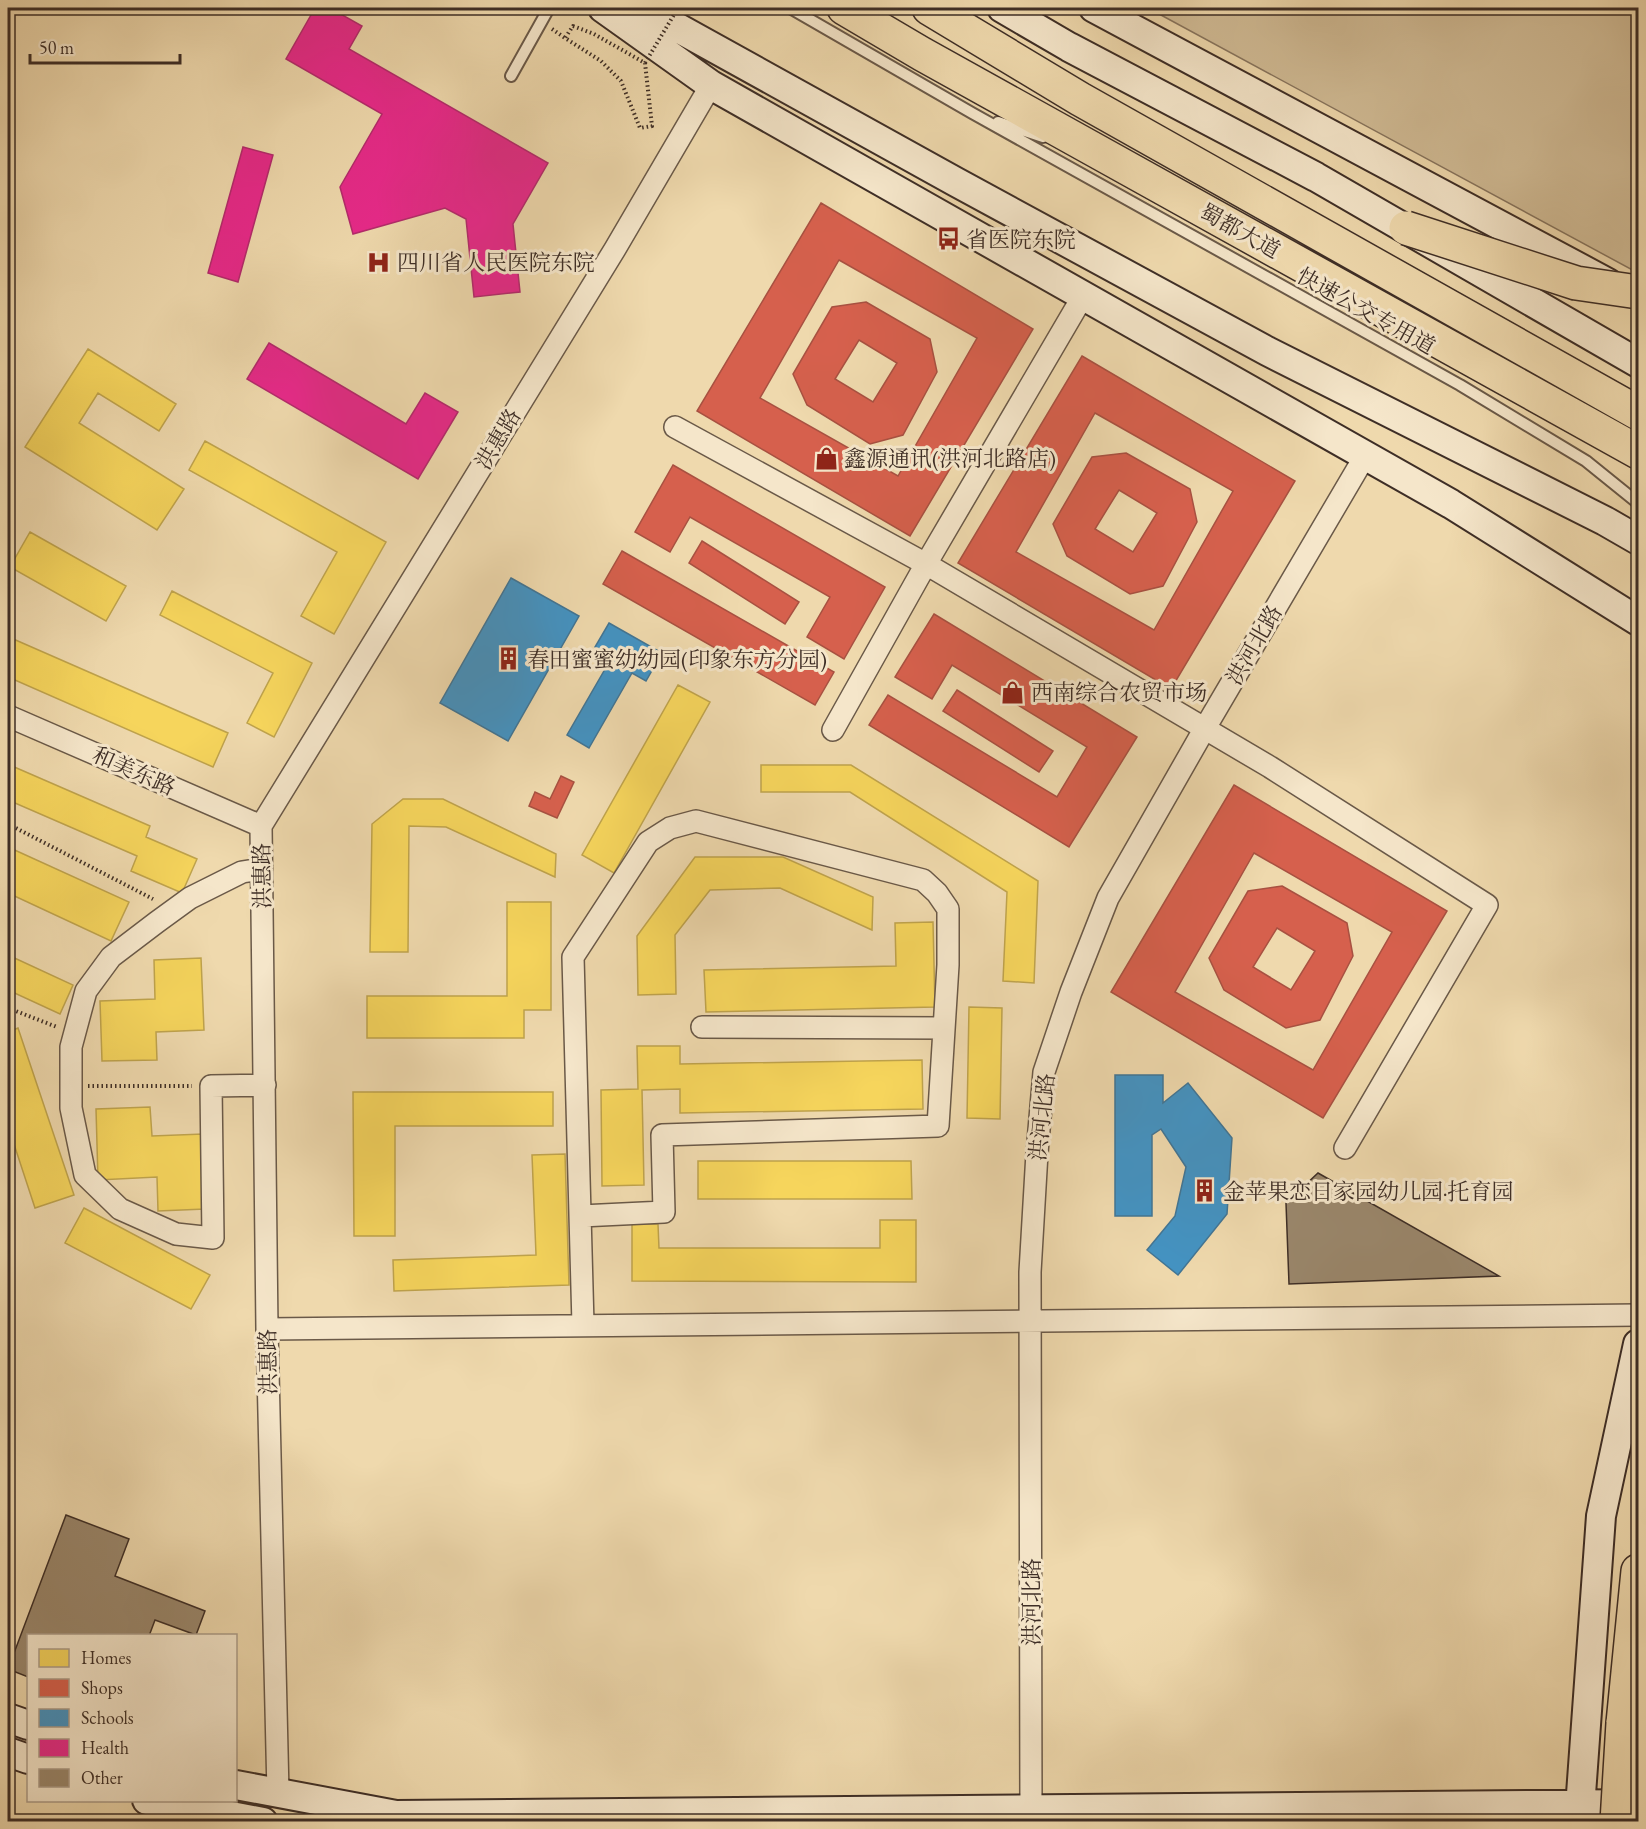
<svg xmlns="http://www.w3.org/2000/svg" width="1646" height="1829" viewBox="0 0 1646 1829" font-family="'EB Garamond','Noto Serif SC',serif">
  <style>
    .green { fill: #d1bc96; stroke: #88755e; stroke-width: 1.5 }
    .homes { fill: #f6d55c; stroke: #bfa34c; stroke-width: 1.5 }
    .shops { fill: #d6604d; stroke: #a85141; stroke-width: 1.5; fill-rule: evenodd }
    .schools { fill: #4393c3; stroke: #427594; stroke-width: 1.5 }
    .health { fill: #e7298a; stroke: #b42a6c; stroke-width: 1.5 }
    .building { fill: #9a876c; stroke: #3e2e26; stroke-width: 1.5 }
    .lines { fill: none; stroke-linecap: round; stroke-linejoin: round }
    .lane-casing { stroke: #6a5948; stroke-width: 14 }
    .street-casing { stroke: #6a5948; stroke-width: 24 }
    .secondary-casing { stroke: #3e2e26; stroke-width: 32 }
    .primary-casing { stroke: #3e2e26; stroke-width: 36 }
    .highway-casing { stroke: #3e2e26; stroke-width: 36 }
    .path { stroke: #3e2e26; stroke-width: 4; stroke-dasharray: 1.5 3; stroke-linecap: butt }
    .lane { stroke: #f5e6ca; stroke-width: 10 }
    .street { stroke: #f5e6ca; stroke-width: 21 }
    .secondary { stroke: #f5e6ca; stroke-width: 28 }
    .primary { stroke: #efd9ad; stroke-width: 33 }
    .highway { stroke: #efd9ad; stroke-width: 33 }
    .primary-bridge-casing { stroke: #3e2e26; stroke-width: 36; stroke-linecap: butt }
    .path-bridge { stroke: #3e2e26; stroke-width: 4; stroke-dasharray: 1.5 3; stroke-linecap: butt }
    .primary-bridge { stroke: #efd9ad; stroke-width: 33 }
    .labels { text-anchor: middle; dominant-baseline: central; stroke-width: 6; stroke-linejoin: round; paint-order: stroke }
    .street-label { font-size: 22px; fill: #3e2e26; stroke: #f5e6ca }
    .poi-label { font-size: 22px; fill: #3e2e26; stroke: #f5e6ca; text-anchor: start }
  </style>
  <rect width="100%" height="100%" fill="#efd9ad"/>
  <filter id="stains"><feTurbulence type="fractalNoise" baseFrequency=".00333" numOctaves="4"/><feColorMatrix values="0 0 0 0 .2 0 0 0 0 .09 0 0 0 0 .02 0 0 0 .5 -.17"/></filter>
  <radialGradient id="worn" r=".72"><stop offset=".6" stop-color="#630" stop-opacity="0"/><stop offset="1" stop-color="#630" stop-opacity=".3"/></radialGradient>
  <path class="green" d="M 1148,8 L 1638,8 L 1638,273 Z"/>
  <path class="homes" d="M 88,349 L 176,404 L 159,431 L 98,393 L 79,423 L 184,489 L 157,530 L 25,447 Z
    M 205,441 L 386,542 L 334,634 L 301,616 L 337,552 L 189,470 Z
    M 30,532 L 126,586 L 106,621 L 10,567 Z
    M 172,591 L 312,663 L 274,737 L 247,723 L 273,673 L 160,615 Z
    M 11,638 L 228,733 L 213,767 L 8,677 L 8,646 Z
    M 678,685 L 710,702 L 614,873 L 582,855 Z
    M 761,765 L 851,765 L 1038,881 L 1034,983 L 1003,981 L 1007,892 L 850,792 L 761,792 Z
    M 12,766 L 150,826 L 146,837 L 197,859 L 182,893 L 131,871 L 137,856 L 8,800 L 8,776 Z
    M 403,799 L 443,799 L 556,854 L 555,877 L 446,827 L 409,826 L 408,952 L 370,952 L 372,824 Z
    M 8,847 L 129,902 L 111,941 L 8,893 Z
    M 695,857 L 783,857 L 873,897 L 872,930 L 780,888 L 710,890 L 675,935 L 676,994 L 638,995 L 637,936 Z
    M 507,902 L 551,902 L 551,1010 L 524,1010 L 524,1038 L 367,1038 L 367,996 L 507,996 Z
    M 933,922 L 935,1007 L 706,1012 L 704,970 L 896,966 L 895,923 Z
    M 8,955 L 73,985 L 60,1014 L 8,990 Z
    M 201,958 L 204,1030 L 156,1032 L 157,1060 L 102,1061 L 100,1001 L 155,999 L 154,960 Z
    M 969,1007 L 1002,1008 L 1000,1119 L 967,1118 Z
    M 18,1028 L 74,1195 L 35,1208 L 8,1126 L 8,1032 Z
    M 637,1046 L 680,1046 L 680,1064 L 922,1060 L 923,1109 L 680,1113 L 680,1089 L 642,1090 L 644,1185 L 602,1186 L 601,1090 L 638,1089 Z
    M 353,1092 L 553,1092 L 553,1126 L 395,1126 L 395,1236 L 354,1236 Z
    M 150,1107 L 152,1136 L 203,1134 L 205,1209 L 158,1211 L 157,1177 L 98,1180 L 96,1109 Z
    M 565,1154 L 569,1285 L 394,1291 L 393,1260 L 536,1255 L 532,1155 Z
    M 698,1161 L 911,1161 L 912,1199 L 698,1199 Z
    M 84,1208 L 210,1275 L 191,1309 L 65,1243 Z
    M 880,1220 L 916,1220 L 916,1282 L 632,1281 L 632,1224 L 658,1224 L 659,1248 L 880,1248 Z"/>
  <path class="shops" d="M 821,203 L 1033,329 L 910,536 L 697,411 ZM 839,260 L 977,338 L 898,476 L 760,398 Z
    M 866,302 L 930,339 L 937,372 L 903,435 L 870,444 L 807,405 L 793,374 L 832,307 ZM 859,340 L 897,363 L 873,402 L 835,379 Z
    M 1082,356 L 1295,481 L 1171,689 L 958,563 ZM 1095,413 L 1233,491 L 1154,630 L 1016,552 Z
    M 1126,453 L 1190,489 L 1197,522 L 1163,586 L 1130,594 L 1067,556 L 1053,524 L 1092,457 ZM 1119,490 L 1157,513 L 1133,552 L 1095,529 Z
    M 673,465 L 885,587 L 844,659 L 807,637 L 830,597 L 690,517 L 670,552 L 635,532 Z
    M 702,541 L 799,602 L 785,624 L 689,563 Z
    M 622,551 L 834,672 L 815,705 L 603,584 Z
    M 934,614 L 1137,737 L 1069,847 L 869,725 L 888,695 L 1057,797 L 1087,747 L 952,665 L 932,699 L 895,677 Z
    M 957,690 L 1053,751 L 1039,772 L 943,711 Z
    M 561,776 L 574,782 L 557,818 L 529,806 L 535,792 L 550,799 Z
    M 1234,785 L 1447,911 L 1323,1118 L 1111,992 ZM 1254,853 L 1392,932 L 1313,1070 L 1175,992 Z
    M 1282,886 L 1347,923 L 1353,956 L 1320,1020 L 1286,1028 L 1224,990 L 1209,958 L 1248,891 ZM 1277,928 L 1315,951 L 1291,990 L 1253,967 Z"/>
  <path class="schools" d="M 511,578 L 579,616 L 508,741 L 440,703 Z
    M 609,623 L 662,653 L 646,681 L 632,673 L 589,748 L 567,735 L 612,657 L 595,647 Z
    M 1115,1075 L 1163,1075 L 1163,1103 L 1188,1083 L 1232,1138 L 1227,1214 L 1178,1275 L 1147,1250 L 1175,1216 L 1186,1167 L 1161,1129 L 1152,1135 L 1152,1216 L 1115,1216 Z"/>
  <path class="health" d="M 315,8 L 330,8 L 362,26 L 349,49 L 548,163 L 513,224 L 520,292 L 474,297 L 466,219 L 445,208 L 353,234 L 340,187 L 382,114 L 286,59 Z
    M 243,147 L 273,155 L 238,282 L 208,273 Z
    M 269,343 L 406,424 L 425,393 L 458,412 L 418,479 L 247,379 Z"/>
  <path class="building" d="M 1318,1173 L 1499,1276 L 1289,1284 L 1286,1203 Z
    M 66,1515 L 129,1539 L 115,1576 L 205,1611 L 196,1635 L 155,1620 L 149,1636 L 28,1636 L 28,1677 L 8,1669 Z"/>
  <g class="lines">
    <defs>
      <path id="lane" d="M 790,8 L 972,113 L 1460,385 L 1586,461 L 1638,503
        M 511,76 L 549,8
        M 998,122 L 1043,137"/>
      <path id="street" d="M 675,427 L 926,564 L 1270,767 L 1487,905 L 1345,1148
        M 8,716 L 261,826
        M 833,730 L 926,564 L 1083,296
        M 261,869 L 242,872 L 190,898 L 157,922 L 111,957 L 86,991 L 71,1047 L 71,1108 L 85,1175 L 120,1209 L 176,1234 L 213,1238 L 211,1086 L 265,1085
        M 702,1027 L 944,1028
        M 581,1216 L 664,1212 L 662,1135 L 938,1126 L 948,965 L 948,909 L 937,893 L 923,880 L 696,821 L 670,828 L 648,842 L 573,957 L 583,1325
        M 267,1329 L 1638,1315
        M 278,1793 L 267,1329 L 261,826 L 615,249 L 711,85
        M 1031,1822 L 1030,1272 L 1037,1153 L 1044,1072 L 1071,992 L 1108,898 L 1205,728 L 1365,456"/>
      <path id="secondary" d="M 603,8 L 711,85 L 1451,504 L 1638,621
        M 642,8 L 956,182 L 1267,351 L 1605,521 L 1638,540
        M 1002,8 L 1069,47 L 1316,177 L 1638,363
        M 1094,8 L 1608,283
        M 8,1718 L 28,1725
        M 8,1752 L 28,1759
        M 236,1785 L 396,1815 L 1638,1804
        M 147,1800 L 263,1822
        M 1579,1822 L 1601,1516 L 1638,1344"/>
      <path id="primary" d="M 1623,1723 L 1638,1571"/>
      <path id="highway" d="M 844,8 L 922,54 L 1638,452
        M 929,8 L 1080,99 L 1638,413"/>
    </defs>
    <use href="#lane" class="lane-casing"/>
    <use href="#street" class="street-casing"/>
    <use href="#secondary" class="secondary-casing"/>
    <use href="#primary" class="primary-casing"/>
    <use href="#highway" class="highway-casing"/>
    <path class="path" d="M 573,26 L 594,34 L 645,63 L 652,126 L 640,128 L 621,81 L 601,61 L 565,38 Z
      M 552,29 L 565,38
      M 8,824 L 153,899
      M 8,1008 L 57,1027
      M 88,1086 L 192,1086"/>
    <use href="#lane" class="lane"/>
    <use href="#street" class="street"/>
    <use href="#secondary" class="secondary"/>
    <use href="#primary" class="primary"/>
    <use href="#highway" class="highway"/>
    <defs>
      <path id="primary-bridge" d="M 1406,228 L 1576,283 L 1638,292
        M 1617,1822 L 1623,1723"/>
    </defs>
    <use href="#primary-bridge" class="primary-bridge-casing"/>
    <path class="path-bridge" d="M 645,63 L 678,8"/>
    <use href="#primary-bridge" class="primary-bridge"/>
  </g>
  <defs>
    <symbol id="bus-bare" viewBox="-9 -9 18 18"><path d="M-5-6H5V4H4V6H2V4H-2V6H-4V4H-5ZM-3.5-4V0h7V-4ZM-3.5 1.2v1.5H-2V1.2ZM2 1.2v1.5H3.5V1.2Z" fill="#8f2418" stroke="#f5e6ca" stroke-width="2.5" paint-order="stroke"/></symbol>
    <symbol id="hospital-bare" viewBox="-9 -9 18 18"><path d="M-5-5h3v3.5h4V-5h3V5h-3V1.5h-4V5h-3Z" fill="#8f2418" stroke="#f5e6ca" stroke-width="2.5" paint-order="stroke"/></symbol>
    <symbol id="shop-bare" viewBox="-9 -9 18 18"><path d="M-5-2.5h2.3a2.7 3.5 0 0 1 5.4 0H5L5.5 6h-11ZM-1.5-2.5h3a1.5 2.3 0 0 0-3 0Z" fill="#8f2418" stroke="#f5e6ca" stroke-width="2.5" paint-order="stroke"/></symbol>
    <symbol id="building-bare" viewBox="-9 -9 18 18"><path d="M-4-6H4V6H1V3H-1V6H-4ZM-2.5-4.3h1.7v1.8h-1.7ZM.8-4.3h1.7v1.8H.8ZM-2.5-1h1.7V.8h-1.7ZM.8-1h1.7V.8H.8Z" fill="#8f2418" stroke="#f5e6ca" stroke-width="2.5" paint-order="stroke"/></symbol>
  </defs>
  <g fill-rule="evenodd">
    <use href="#bus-bare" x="932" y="222" width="33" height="33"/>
    <use href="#hospital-bare" x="362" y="246" width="33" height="33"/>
    <use href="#shop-bare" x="810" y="442" width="33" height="33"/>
    <use href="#building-bare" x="492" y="642" width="33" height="33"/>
    <use href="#shop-bare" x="996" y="676" width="33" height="33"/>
    <use href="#building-bare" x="1188" y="1174" width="33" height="33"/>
  </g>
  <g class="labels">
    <g class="street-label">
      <text transform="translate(1240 231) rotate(29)">蜀都大道</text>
      <text transform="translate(1366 311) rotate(29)">快速公交专用道</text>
      <text transform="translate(498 439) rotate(-59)">洪惠路</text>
      <text transform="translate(1254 645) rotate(-60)">洪河北路</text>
      <text transform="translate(134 771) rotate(24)">和美东路</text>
      <text transform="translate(262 876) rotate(-91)">洪惠路</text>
      <text transform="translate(1042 1117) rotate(-84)">洪河北路</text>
      <text transform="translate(268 1362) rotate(-91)">洪惠路</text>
      <text transform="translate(1031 1602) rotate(-90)">洪河北路</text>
    </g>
    <g class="poi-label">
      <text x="966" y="239">省医院东院</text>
      <text x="397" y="262">四川省人民医院东院</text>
      <text x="844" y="458">鑫源通讯(洪河北路店)</text>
      <text x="527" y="659">春田蜜蜜幼幼园(印象东方分园)</text>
      <text x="1031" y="692">西南综合农贸市场</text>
      <text x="1223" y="1191">金苹果恋日家园幼儿园·托育园</text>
    </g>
  </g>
  <rect width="1646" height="1829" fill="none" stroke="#efd9ad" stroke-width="30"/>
  <rect x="9" y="9" width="1628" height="1811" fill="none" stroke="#3e2e26" stroke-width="3"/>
  <rect x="15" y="15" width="1616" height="1799" fill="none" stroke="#3e2e26" stroke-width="1.5"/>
  <rect x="27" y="1634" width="210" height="168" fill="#f5e6ca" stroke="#ac9c88" stroke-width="1.5"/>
  <rect x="39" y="1649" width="30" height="18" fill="#f6d55c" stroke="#ac9c88" stroke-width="1.5"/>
  <text x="81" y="1664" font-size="18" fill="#3e2e26">Homes</text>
  <rect x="39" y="1679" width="30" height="18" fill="#d6604d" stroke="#ac9c88" stroke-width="1.5"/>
  <text x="81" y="1694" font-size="18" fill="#3e2e26">Shops</text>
  <rect x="39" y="1709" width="30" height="18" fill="#4393c3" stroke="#ac9c88" stroke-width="1.5"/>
  <text x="81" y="1724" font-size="18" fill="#3e2e26">Schools</text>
  <rect x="39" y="1739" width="30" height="18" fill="#e7298a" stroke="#ac9c88" stroke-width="1.5"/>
  <text x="81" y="1754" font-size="18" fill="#3e2e26">Health</text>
  <rect x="39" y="1769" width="30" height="18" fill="#9a876c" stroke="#ac9c88" stroke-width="1.5"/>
  <text x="81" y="1784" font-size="18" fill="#3e2e26">Other</text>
  <path d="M30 54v9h150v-9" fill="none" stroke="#3e2e26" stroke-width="3"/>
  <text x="39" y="54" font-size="18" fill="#3e2e26" stroke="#f5e6ca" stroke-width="4.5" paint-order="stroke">50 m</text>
  <rect width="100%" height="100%" filter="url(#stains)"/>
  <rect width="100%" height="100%" fill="url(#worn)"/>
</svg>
